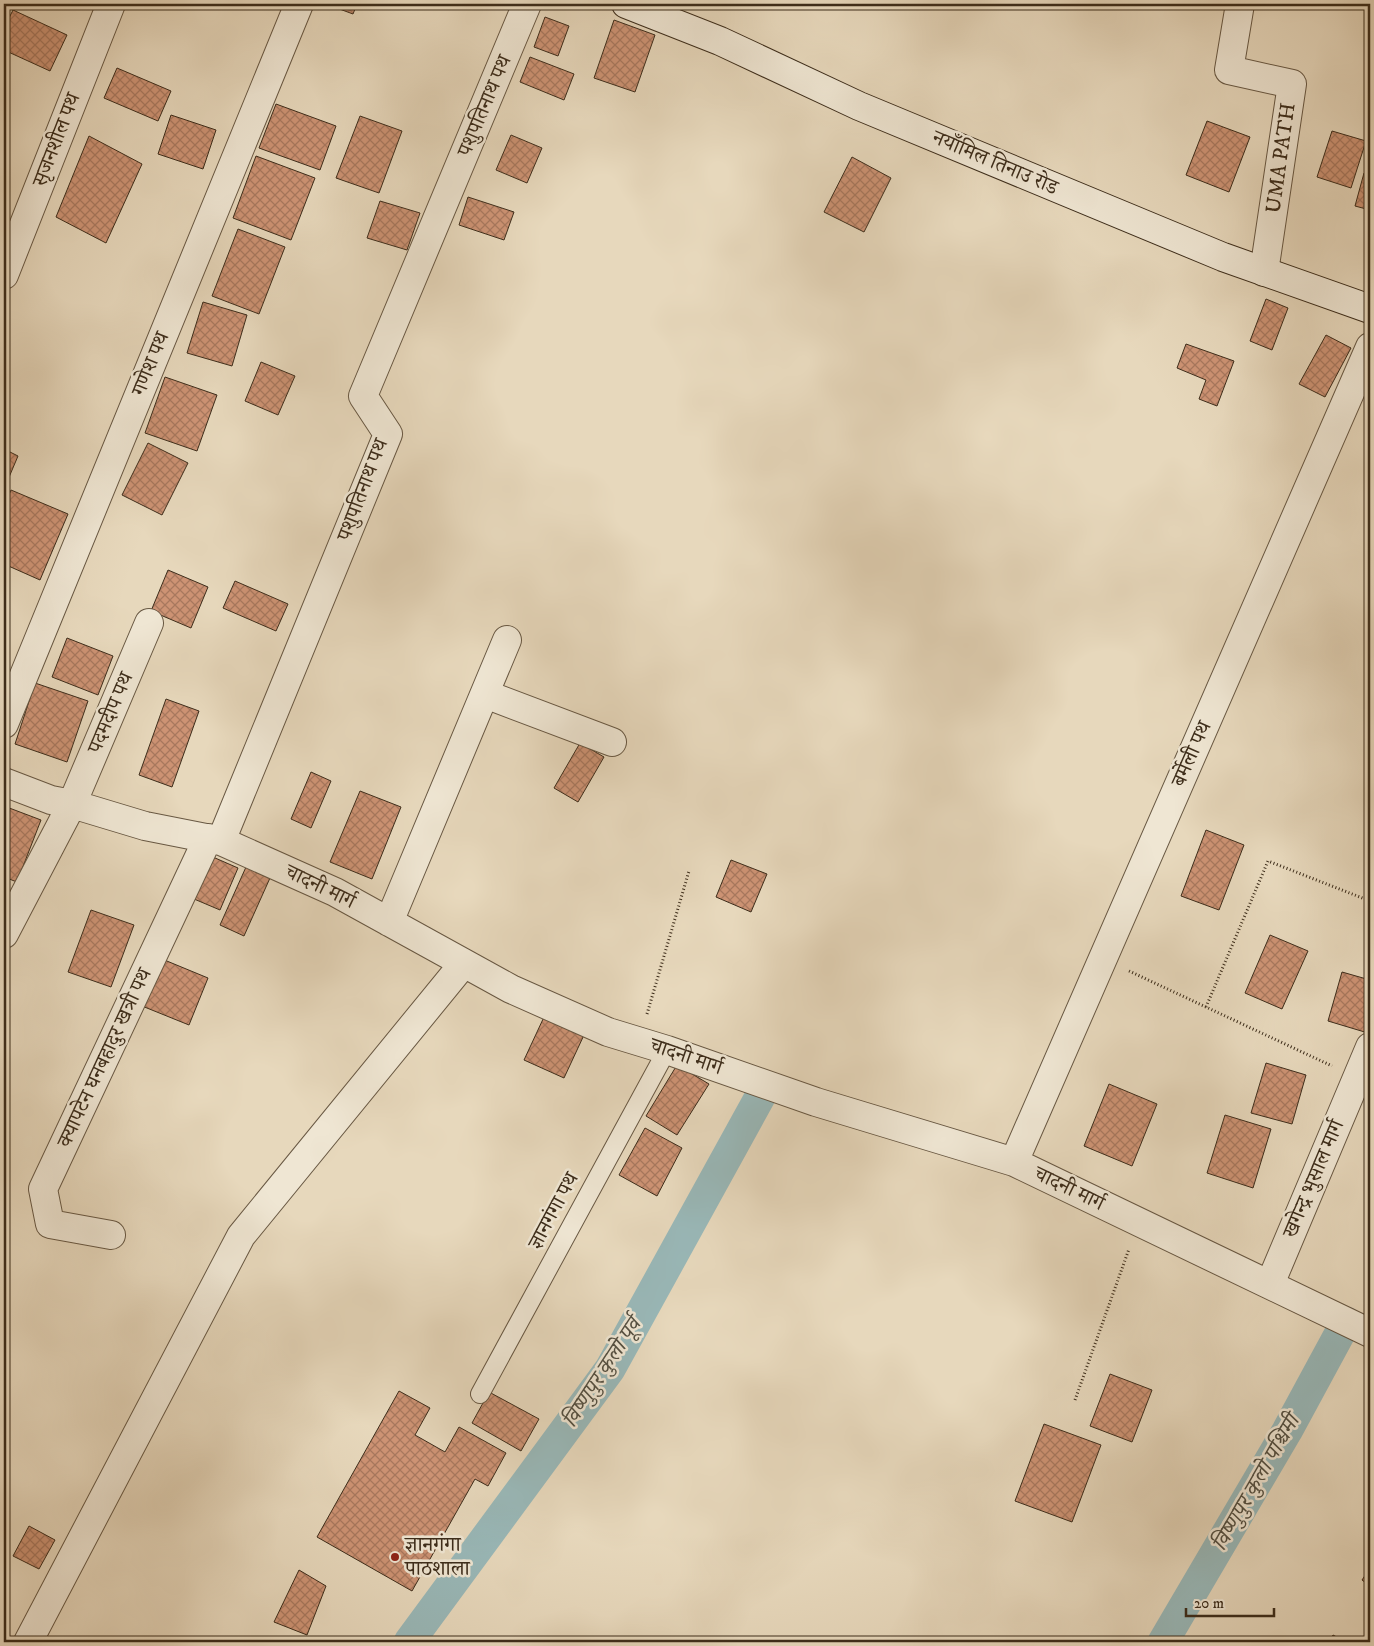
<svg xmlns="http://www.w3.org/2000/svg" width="1374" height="1646" viewBox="0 0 1374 1646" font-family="'IM FELL DW Pica','Noto Serif Devanagari',serif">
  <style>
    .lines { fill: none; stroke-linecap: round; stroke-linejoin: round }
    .canal { stroke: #99b8b8; stroke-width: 31 }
    .building { fill: url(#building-cross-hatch); stroke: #3d2d1b }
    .lane-casing { stroke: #685843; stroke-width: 20 }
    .street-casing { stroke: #685843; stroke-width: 30 }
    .secondary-casing { stroke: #3d2d1b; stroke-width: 30 }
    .path { stroke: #3d2d1b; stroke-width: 3; stroke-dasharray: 1 2.5; stroke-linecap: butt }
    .lane { stroke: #efe6d3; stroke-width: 18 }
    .street { stroke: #efe6d3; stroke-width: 28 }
    .secondary { stroke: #efe6d3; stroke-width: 28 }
    .poi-dot { fill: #8f2418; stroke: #efe6d3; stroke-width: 2 }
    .labels { text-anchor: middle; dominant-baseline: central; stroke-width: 5; stroke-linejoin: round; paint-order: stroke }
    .street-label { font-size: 21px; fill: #3d2d1b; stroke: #efe6d3 }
    .poi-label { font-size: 21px; fill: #3d2d1b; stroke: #efe6d3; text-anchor: start }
    .water-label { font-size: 22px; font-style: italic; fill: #545042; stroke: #efe6d3 }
  </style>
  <defs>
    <pattern id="building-cross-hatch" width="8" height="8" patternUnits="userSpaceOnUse" patternTransform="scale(1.25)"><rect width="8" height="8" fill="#cd9374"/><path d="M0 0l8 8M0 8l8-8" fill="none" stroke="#a8785e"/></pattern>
  </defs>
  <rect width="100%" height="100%" fill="#e7d8bc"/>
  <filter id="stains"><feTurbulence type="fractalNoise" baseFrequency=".004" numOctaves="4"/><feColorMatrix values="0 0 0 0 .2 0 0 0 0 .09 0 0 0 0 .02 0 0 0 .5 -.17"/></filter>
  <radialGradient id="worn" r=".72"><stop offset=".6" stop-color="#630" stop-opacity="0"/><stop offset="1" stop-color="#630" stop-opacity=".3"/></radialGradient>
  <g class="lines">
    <path class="canal" d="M 409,1642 L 610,1369 L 766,1086
      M 1163,1642 L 1287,1431 L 1346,1322"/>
  </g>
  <path class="building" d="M 326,4 L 357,4 L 353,14 Z
    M 13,10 L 67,35 L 50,71 L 4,50 L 4,28 Z
    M 545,17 L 569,26 L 558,56 L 534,47 Z
    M 614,20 L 655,35 L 635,92 L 594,78 Z
    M 530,57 L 574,74 L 564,100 L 520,82 Z
    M 117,68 L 171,91 L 158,121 L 104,98 Z
    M 276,104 L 336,126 L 320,170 L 259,148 Z
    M 171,115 L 216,130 L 203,169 L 158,154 Z
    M 360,116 L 402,131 L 379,193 L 336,178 Z
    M 1207,121 L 1250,137 L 1229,192 L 1186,175 Z
    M 1332,131 L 1366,141 L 1351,188 L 1317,177 Z
    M 511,135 L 542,148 L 527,183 L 496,170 Z
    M 89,136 L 142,164 L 106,243 L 56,217 Z
    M 1370,141 L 1370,164 L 1366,163 Z
    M 256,156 L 315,178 L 291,240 L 233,218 Z
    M 852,157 L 891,178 L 864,232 L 824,212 Z
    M 1364,173 L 1370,175 L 1370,210 L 1355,206 Z
    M 468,197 L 514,212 L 504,240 L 459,225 Z
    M 380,201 L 420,213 L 407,250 L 367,238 Z
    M 238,229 L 285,247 L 259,314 L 212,296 Z
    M 1266,299 L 1288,308 L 1272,350 L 1250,341 Z
    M 203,302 L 247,315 L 232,366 L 187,353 Z
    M 1326,335 L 1351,348 L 1325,397 L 1299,384 Z
    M 1186,344 L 1234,361 L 1217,406 L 1199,399 L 1206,380 L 1177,368 Z
    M 261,362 L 295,376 L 278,415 L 245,401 Z
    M 165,377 L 217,395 L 197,451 L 145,433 Z
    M 148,443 L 188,463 L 162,515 L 122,495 Z
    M 4,449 L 18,456 L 4,489 Z
    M 11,490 L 68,514 L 40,580 L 4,564 L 4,506 Z
    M 168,570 L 208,587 L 191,628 L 151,611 Z
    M 235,581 L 288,604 L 276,631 L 223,608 Z
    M 67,638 L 113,656 L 98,695 L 52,677 Z
    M 35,683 L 88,701 L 67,762 L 15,744 Z
    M 166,699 L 199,711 L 172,787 L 139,775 Z
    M 580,743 L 604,757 L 578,802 L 554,788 Z
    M 311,772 L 331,781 L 311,828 L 291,819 Z
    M 360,791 L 401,807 L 372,879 L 330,862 Z
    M 4,806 L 41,820 L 17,882 L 4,877 Z
    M 1206,830 L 1244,845 L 1219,910 L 1181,896 Z
    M 206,854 L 238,868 L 220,910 L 187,896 Z
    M 731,860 L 767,874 L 751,912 L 716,897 Z
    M 246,867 L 270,878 L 244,936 L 220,925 Z
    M 91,910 L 134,925 L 111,987 L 68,972 Z
    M 1270,935 L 1308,951 L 1282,1009 L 1245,993 Z
    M 162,959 L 208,978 L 189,1025 L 142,1006 Z
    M 1342,972 L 1370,980 L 1368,1033 L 1328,1021 Z
    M 544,1017 L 584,1035 L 564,1078 L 524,1060 Z
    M 1266,1063 L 1306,1075 L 1292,1124 L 1251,1113 Z
    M 677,1065 L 709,1084 L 677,1135 L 646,1116 Z
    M 1109,1084 L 1157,1104 L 1132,1166 L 1084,1146 Z
    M 1225,1115 L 1271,1129 L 1253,1188 L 1207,1173 Z
    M 645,1128 L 682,1148 L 657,1196 L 619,1175 Z
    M 1110,1374 L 1152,1390 L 1132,1442 L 1090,1426 Z
    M 399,1391 L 430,1408 L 415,1435 L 445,1452 L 459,1427 L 506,1453 L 488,1486 L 475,1479 L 412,1591 L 317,1537 Z
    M 489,1392 L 539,1419 L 521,1451 L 472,1423 Z
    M 1044,1424 L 1101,1445 L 1072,1522 L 1015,1501 Z
    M 29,1526 L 55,1540 L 39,1569 L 13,1556 Z
    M 1370,1568 L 1370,1586 L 1362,1580 Z
    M 299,1570 L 326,1586 L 307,1635 L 274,1622 Z
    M 1333,1635 L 1346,1642 L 1329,1642 Z"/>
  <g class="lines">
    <defs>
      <path id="lane" d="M 480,1394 L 667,1050"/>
      <path id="street" d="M 1240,4 L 1229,70 L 1292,84 L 1264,272
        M 4,275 L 111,4
        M 485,694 L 612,742
        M 4,724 L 299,4
        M 4,782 L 51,800 L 72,804 L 145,826 L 221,841 L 335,892 L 511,989 L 608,1032 L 667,1050 L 816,1102 L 1014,1162 L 1370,1333
        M 221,841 L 388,434 L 363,396 L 527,4
        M 389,922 L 507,640
        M 4,934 L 72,804 L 149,623
        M 1014,1162 L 1370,347
        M 111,1235 L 50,1224 L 43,1189 L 208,838
        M 1270,1284 L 1370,1047
        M 28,1642 L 241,1236 L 464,963"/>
      <path id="secondary" d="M 626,4 L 720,41 L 859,106 L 1223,257 L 1370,309"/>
    </defs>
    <use href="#lane" class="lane-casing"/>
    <use href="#street" class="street-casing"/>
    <use href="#secondary" class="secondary-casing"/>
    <path class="path" d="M 1129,971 L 1332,1066
      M 1206,1007 L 1268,861 L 1370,901
      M 647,1014 L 689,871
      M 1075,1400 L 1129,1249"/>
    <use href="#lane" class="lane"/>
    <use href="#street" class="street"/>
    <use href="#secondary" class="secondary"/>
  </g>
  <circle class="poi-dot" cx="395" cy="1557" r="5"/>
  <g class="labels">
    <g class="street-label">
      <text transform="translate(485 106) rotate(-67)">पशुपतिनाथ पथ</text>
      <text transform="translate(57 140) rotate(-69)">सृजनशील पथ</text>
      <text transform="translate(1281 158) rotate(-82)">UMA PATH</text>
      <text transform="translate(995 163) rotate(23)">नयाँमिल तिनाउ रोड</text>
      <text transform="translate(151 364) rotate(-68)">गणेश पथ</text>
      <text transform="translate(363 490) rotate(-69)">पशुपतिनाथ पथ</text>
      <text transform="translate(111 713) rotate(-67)">पदमदीप पथ</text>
      <text transform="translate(1192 754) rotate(-66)">बर्मेली पथ</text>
      <text transform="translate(320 887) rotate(26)">चादनी मार्ग</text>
      <text transform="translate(686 1057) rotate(19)">चादनी मार्ग</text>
      <text transform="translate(105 1058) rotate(-65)">क्यापटेन घनबहादुर खत्री पथ</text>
      <text transform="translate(1314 1179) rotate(-67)">खगेन्द्र भुसाल मार्ग</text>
      <text transform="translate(1069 1189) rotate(26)">चादनी मार्ग</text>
      <text transform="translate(554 1211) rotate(-62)">ज्ञानगंगा पथ</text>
    </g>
    <g class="poi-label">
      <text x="405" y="1545">ज्ञानगंगा<tspan x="405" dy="24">पाठशाला</tspan></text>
    </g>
    <g class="water-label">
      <text transform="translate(602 1373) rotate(-57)">विष्णुपुर कुलो पूर्व</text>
      <text transform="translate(1256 1483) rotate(-60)">विष्णुपुर कुलो पश्चिमी</text>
    </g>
  </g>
  <rect width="1374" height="1646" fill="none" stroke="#e7d8bc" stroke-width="20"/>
  <rect x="5" y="5" width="1364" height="1636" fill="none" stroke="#3d2d1b" stroke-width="2.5"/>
  <rect x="10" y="10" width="1354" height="1626" fill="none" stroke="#3d2d1b"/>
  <path d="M1186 1608v8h88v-8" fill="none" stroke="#3d2d1b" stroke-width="2.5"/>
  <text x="1194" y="1608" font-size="15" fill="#3d2d1b" stroke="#efe6d3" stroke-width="4" paint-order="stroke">20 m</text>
  <rect width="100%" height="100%" filter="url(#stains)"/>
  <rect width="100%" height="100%" fill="url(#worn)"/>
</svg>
